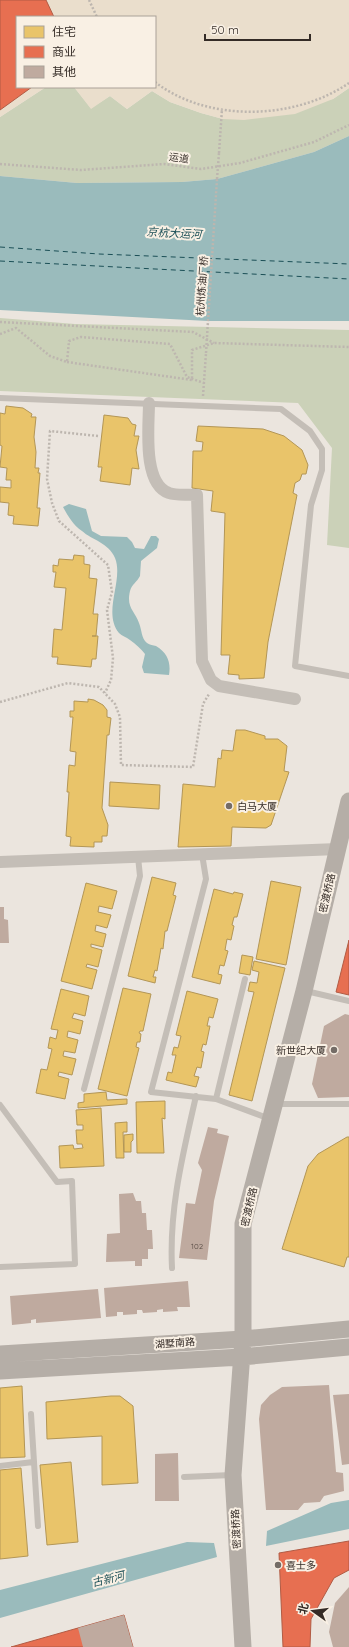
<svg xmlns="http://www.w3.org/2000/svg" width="349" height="1647" viewBox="0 0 349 1647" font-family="Quicksand,'Noto Sans SC',sans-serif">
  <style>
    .green { fill: #cbd1b8 }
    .plaza { fill: #eadecc }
    .water { fill: #9abbbc }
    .homes { fill: #e9c46a; stroke: #b39656 }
    .shops { fill: #e76f51; stroke: #b15b44 }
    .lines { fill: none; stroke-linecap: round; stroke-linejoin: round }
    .ferry { stroke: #1b4f56; stroke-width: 1; stroke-dasharray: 5 4; stroke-linecap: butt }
    .building { fill: #bfaa9f }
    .path { stroke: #bdb6af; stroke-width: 2.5; stroke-dasharray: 2 2; stroke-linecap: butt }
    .lane { stroke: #c4beb7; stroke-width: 6 }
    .street { stroke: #c4beb7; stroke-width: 12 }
    .secondary { stroke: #b5aea7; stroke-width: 17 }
    .path-bridge { stroke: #bdb6af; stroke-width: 2.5; stroke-dasharray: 2 2; stroke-linecap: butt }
    .poi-dot { fill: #746c66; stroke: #f9f0e4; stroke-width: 1.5 }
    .labels { text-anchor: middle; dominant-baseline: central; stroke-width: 4; stroke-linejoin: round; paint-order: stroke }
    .number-label { font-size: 8px; fill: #574b44 }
    .street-label { font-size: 10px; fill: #342b26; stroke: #f9f0e4 }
    .poi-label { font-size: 10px; fill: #342b26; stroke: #f9f0e4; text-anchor: start }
    .water-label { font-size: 11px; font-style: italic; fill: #1b4f56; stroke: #f9f0e4 }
  </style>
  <rect width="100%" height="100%" fill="#ebe5de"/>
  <path class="green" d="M 46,87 L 74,87 L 91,108 L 110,96 L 127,109 L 152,91 L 170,102 L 201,113 L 223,119 L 333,99 L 349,88 L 349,136 L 314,152 L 217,179 L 182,182 L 77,183 L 0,176 L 0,117 Z
    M 0,318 L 75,324 L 349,330 L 349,548 L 327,545 L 332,448 L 298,403 L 0,391 Z"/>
  <path class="plaza" d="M 46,0 L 349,0 L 349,88 L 333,99 L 295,114 L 244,120 L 223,119 L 201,113 L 170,102 L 152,91 L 127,109 L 110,96 L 91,109 L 74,87 L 155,87 L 155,17 L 54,17 Z
    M 32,87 L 46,87 L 0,117 L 0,110 Z"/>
  <path class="water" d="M 349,136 L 349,321 L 208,321 L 0,310 L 0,176 L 77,183 L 182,182 L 217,179 L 314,152 Z
    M 69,504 L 86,509 L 92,531 L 101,536 L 127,537 L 132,542 L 135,548 L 144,549 L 151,536 L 156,536 L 159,539 L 157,548 L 141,561 L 140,576 C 137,582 132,584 130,591 C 126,608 135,611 139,623 C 142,630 141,638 147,643 C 150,645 153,645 156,646 C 168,653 171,663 169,675 L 144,673 L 142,667 L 145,654 C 141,649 136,644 130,640 C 126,637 122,636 119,633 C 102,612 124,580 115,558 C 109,543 92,540 82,531 C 73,525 68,516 63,507 Z
    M 349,1500 L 349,1529 L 266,1546 L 267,1531 L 331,1503 Z
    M 187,1542 L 214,1543 L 217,1557 L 0,1618 L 0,1590 Z"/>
  <path class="homes" d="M 6,406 L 23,408 L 32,414 L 31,417 L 36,417 L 34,437 L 36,452 L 35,468 L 39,468 L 38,473 L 40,473 L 37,508 L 40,508 L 38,526 L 13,524 L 14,516 L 8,515 L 9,503 L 0,502 L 0,487 L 11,488 L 11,480 L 6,480 L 7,468 L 0,467 L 2,446 L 0,445 L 0,413 L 5,414 Z
    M 104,415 L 128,418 L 132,424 L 136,425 L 134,436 L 139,436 L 136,450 L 139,469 L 132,468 L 130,485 L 100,481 L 102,467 L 98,467 Z
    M 198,426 L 263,429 L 284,436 L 302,450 L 308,465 L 306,474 L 302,474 L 300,480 L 295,483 L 293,493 L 297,495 L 268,642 L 264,678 L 239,679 L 239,675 L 228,674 L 230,655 L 221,655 L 225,513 L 211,511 L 213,491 L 192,488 L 193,451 L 202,451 L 203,442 L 196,441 Z
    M 74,555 L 84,556 L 84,564 L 90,565 L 89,578 L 97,579 L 93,614 L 98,614 L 96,636 L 92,636 L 98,636 L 96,659 L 92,659 L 91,667 L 57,664 L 58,657 L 52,657 L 54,629 L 62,630 L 66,588 L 54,587 L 56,572 L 53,572 L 53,565 L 58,566 L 59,559 L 73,560 Z
    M 88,699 L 94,700 L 103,705 L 107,710 L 107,717 L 111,718 L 109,735 L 107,735 L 102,808 L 108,825 L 107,836 L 102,836 L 102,842 L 94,842 L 94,847 L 70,846 L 71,837 L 66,836 L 69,792 L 67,792 L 69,765 L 75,766 L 76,752 L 70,751 L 73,717 L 70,717 L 70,711 L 74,711 L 74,701 L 88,702 Z
    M 236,730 L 245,730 L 265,736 L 265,739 L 278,739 L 287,746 L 284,771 L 289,772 L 271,825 L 266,828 L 232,827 L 231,846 L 178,847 L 183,784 L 215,787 L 218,758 L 221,759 L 222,750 L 233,751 Z
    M 110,782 L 160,785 L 159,809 L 109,806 Z
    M 152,877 L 176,883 L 173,895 L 176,896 L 167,931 L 165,931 L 163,949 L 161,948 L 157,971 L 155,970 L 153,977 L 156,977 L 155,983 L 128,976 Z
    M 271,881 L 301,887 L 286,965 L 256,959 Z
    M 86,883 L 117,891 L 112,909 L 99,906 L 98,912 L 111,915 L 107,928 L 96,925 L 95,931 L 106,934 L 103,947 L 91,944 L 91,947 L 102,950 L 98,967 L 87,964 L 86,967 L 97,970 L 92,989 L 61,981 Z
    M 214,889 L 233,894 L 234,892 L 243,894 L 237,917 L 234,917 L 232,925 L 234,926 L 231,940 L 227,939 L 225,950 L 228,951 L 224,966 L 220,965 L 218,974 L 222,975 L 220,984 L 192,977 Z
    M 242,955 L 253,957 L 250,975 L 239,973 Z
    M 254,961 L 285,968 L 252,1101 L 229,1095 L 254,992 L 248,991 L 250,982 L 257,983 L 259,972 L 252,970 Z
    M 123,988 L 151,994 L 143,1031 L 140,1031 L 139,1033 L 141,1034 L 140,1042 L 137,1042 L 136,1047 L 139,1048 L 127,1096 L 98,1089 Z
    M 61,989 L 89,996 L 85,1016 L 74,1013 L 72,1018 L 83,1021 L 80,1034 L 68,1031 L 67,1037 L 78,1040 L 75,1053 L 64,1051 L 63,1056 L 76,1059 L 72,1075 L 59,1072 L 58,1076 L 69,1079 L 65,1099 L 36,1093 L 41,1069 L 47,1070 L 52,1049 L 48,1048 L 50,1037 L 56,1039 L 58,1030 L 51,1029 Z
    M 187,991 L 218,999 L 213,1018 L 209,1017 L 207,1026 L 210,1026 L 206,1045 L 203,1044 L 201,1051 L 204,1052 L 201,1068 L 197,1067 L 194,1076 L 199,1077 L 196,1087 L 166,1080 L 168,1072 L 172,1073 L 176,1055 L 172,1055 L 174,1047 L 178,1048 L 181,1036 L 176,1035 Z
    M 106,1092 L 107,1100 L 127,1099 L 127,1104 L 78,1108 L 78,1103 L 84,1102 L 84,1094 Z
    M 165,1101 L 165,1119 L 162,1118 L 164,1153 L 137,1153 L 136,1102 Z
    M 101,1108 L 104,1166 L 60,1168 L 59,1146 L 73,1145 L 74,1149 L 83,1148 L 82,1144 L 77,1144 L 76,1130 L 83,1130 L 83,1125 L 77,1125 L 76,1110 Z
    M 127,1122 L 127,1132 L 123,1132 L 124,1158 L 116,1158 L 115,1123 Z
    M 133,1134 L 133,1140 L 131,1142 L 131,1152 L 124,1152 L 124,1135 Z
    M 347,1137 L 349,1137 L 349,1257 L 347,1257 L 344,1267 L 282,1249 L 308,1166 L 318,1154 Z
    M 22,1386 L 25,1457 L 0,1458 L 0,1388 Z
    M 111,1396 L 120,1396 L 133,1406 L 138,1483 L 102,1485 L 102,1436 L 47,1439 L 46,1402 Z
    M 71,1462 L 78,1542 L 47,1545 L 40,1465 Z
    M 21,1468 L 28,1556 L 0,1559 L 0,1470 Z"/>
  <path class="shops" d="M 0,0 L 46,0 L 54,17 L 17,17 L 17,87 L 32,87 L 0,110 Z
    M 349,940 L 349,995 L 336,992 Z
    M 349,1541 L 349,1570 L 334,1578 L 311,1619 L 310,1647 L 283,1647 L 279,1553 Z
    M 124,1615 L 133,1647 L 11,1647 L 78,1628 Z"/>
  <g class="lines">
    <path class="ferry" d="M 0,247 L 99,254 L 349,264
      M 0,261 L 349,279"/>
  </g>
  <path class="building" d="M 0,907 L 4,907 L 4,919 L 8,920 L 9,943 L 0,943 Z
    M 345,1014 L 349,1015 L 349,1097 L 318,1098 L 312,1084 L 324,1026 Z
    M 208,1127 L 218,1129 L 217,1133 L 229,1136 L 214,1201 L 207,1260 L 179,1258 L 186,1203 L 195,1204 L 202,1170 L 198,1163 Z
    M 133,1193 L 136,1201 L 141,1201 L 142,1213 L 146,1213 L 147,1230 L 152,1230 L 153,1249 L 148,1249 L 148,1259 L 142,1259 L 142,1266 L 135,1266 L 135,1261 L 106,1262 L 107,1234 L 120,1233 L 119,1194 Z
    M 188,1281 L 190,1307 L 177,1307 L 178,1311 L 163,1312 L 163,1309 L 157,1310 L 157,1312 L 143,1313 L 142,1310 L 137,1310 L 137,1314 L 123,1315 L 123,1312 L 117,1312 L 117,1316 L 106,1317 L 104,1288 Z
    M 98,1289 L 101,1318 L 36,1323 L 36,1319 L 31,1320 L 31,1323 L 12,1325 L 10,1296 Z
    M 329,1385 L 336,1472 L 343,1473 L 344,1491 L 324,1496 L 320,1502 L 304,1503 L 298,1510 L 266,1510 L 259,1419 L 261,1405 L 270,1395 L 282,1387 Z
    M 349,1394 L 349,1464 L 342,1465 L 333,1395 Z
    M 178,1453 L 179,1501 L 155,1501 L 155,1454 Z
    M 349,1587 L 349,1647 L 333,1647 L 329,1632 L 335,1603 Z
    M 124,1615 L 133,1647 L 83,1647 L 78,1628 Z"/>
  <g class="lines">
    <path class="path" d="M 89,0 L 97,17
      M 155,82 C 208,123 295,120 349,83
      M 219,153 L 222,109
      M 0,164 L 81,170 L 164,164 L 201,169 L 240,163 L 314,142 L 349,125
      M 208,321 L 217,179
      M 0,322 L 193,332 L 214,343
      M 0,334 L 16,328 L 50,356 L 67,362 L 69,341 L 81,337 L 170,344 L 187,377 L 204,383
      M 67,362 L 192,380 L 192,350 L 214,343 L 349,347
      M 203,396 L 206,353
      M 98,436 L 50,431 L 47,479 L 52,503 L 59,521 L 108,565 L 112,592 L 107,610 L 113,658 L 111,680 L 105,693
      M 0,702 L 68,683 L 99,687 L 115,704 L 120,717 L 121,765 L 193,767 L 203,704 L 209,694"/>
    <path class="lane" d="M 0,398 L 281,409 L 310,431 L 322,449 L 322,470 L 311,505 L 295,666 L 349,676
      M 202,854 L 206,879 L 151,1092 L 216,1099 L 270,1119
      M 306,991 L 349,1001
      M 84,1089 L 140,876 L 138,857
      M 216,1099 L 245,979
      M 276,1104 L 349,1104
      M 0,1105 L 57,1182 L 72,1181 L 75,1264 L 0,1267
      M 172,1268 C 169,1208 183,1154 196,1096
      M 31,1414 L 38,1526
      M 0,1466 L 33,1462
      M 184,1477 L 232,1475"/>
    <path class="street" d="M 149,403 C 149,425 142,484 169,493 C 177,496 188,494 197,495 L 202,661 L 211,680 L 219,686 L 295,699
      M 0,862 L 338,849"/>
    <path class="secondary" d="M 0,1354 L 243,1339 L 349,1329
      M 0,1371 L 241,1357 L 349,1347
      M 243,1647 L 233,1475 L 243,1339 L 243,1224 L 304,991 L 349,801"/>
    <path class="path-bridge" d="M 217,179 L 219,153
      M 206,353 L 208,321"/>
  </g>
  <g class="poi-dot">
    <circle cx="229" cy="806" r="4"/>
    <circle cx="334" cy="1050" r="4"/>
    <circle cx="278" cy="1565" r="4"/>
  </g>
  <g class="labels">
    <g class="number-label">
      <text x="197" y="1246">102</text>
    </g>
    <g class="street-label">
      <text transform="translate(179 158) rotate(8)">运道</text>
      <text transform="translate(202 286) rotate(-86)">杭州炼油厂桥</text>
      <text transform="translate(327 893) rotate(-77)">密渡桥路</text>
      <text transform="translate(249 1207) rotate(-77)">密渡桥路</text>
      <text transform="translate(175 1343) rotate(-4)">湖墅南路</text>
      <text transform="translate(236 1529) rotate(-93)">密渡桥路</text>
    </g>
    <g class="poi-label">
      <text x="237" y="806">白马大厦</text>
      <text x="326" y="1050" text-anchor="end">新世纪大厦</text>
      <text x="286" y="1565">喜士多</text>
    </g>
    <g class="water-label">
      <text transform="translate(174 233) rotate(3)">京杭大运河</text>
      <text transform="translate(108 1579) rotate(-14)">古新河</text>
    </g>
  </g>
  <rect x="16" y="16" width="140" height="72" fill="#f9f0e4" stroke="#aaa198"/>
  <rect x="24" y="26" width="20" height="12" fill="#e9c46a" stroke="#aaa198"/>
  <text x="52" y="36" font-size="12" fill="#342b26">住宅</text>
  <rect x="24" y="46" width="20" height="12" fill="#e76f51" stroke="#aaa198"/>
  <text x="52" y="56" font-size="12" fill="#342b26">商业</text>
  <rect x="24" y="66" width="20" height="12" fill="#bfaa9f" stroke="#aaa198"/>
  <text x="52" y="76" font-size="12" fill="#342b26">其他</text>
  <g transform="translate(313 1611) rotate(284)" stroke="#f9f0e4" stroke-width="3" paint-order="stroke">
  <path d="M0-3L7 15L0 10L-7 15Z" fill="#342b26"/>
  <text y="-6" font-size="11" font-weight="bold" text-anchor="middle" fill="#342b26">北</text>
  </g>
  <path d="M205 34v6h105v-6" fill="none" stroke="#342b26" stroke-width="2"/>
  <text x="211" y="34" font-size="12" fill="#342b26" stroke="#f9f0e4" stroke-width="3" paint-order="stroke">50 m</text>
</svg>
